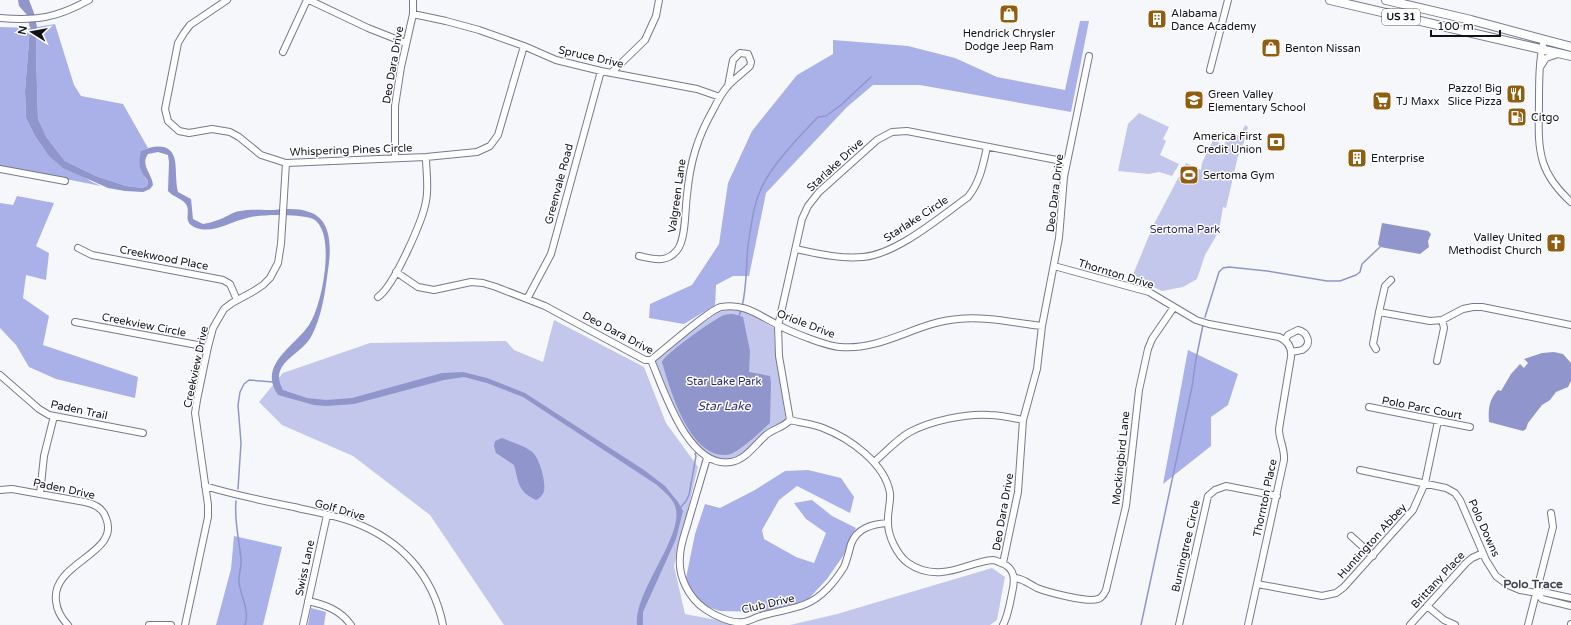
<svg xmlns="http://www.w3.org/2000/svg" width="1571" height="625" viewBox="0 0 1571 625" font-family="'Varela Round',sans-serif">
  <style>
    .green { fill: #c3c7eb }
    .forest { fill: #aab0e8 }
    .water { fill: #9095cc }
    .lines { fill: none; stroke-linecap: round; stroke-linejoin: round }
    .stream { stroke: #9095cc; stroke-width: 1.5 }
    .minor-casing { stroke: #76798e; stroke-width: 8 }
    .major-casing { stroke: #76798e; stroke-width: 10 }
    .minor { stroke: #fff; stroke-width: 6 }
    .major { stroke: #fff; stroke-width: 8 }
    .labels { text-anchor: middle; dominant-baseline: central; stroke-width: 3; stroke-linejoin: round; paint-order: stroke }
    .shield { fill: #fff; stroke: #58595e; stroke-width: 1 }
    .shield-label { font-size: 10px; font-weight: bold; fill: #111219 }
    .poi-label { font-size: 11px; fill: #111219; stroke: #fff; text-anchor: start }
    .street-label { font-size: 11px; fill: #111219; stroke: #fff }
    .park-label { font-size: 11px; fill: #2d2b6d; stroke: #fff }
    .water-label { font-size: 12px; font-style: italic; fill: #313072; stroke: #fff }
    .neighbourhood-label { font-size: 12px; font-weight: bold; fill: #404255; stroke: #fff }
  </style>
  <rect width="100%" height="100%" fill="#f6f7fb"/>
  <path class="green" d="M 1139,113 L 1169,127 L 1163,139 L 1166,141 L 1160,155 L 1179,164 L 1172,176 L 1159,172 L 1149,174 L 1118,171 L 1128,124 Z
    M 1245,125 L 1248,127 L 1242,149 L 1238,156 L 1226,208 L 1223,207 L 1219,231 L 1205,255 L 1197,279 L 1183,287 L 1162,291 L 1132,277 L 1153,226 L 1186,163 L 1201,170 L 1202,163 L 1213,140 L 1224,145 L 1226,141 L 1228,142 L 1230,136 L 1229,135 L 1231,132 L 1240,136 Z
    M 732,309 C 748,310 760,320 774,328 L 775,350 L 786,421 C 771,433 748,455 731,459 C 712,464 689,439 681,424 C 670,405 663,382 655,361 L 690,332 L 719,312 Z
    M 554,320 L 644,367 L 666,423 L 698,467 L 674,566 L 685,614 L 743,625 L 504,625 L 430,515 L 353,456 L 282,425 L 259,402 L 283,373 L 370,343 L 506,341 L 514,350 L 543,362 Z
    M 992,568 L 1005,577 L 997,620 L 990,625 L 790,625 L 837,614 Z"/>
  <path class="forest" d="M 1080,21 L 1089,21 L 1071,112 L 920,85 L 873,85 L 847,107 L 766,193 L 749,276 L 733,276 L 716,285 L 715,305 L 684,324 L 649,318 L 650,304 L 692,285 L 719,244 L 728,183 L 752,131 L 797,75 L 833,54 L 833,40 L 908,46 L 955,58 L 997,77 L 1065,90 Z
    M 55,24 L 74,85 L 81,96 L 123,104 L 148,148 L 141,151 L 145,178 L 148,181 L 147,186 L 142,188 L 126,186 L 96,176 L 65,161 L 47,138 L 38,119 L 36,54 L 37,27 Z
    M 0,27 L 30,28 L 25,91 L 26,118 L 35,136 L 48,155 L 92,182 L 101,186 L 0,166 Z
    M 17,196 L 54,203 L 36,246 L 49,253 L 46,280 L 26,275 L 23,298 L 49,316 L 43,345 L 138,377 L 135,398 L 56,379 L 29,367 L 16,345 L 0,328 L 0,203 L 13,205 Z
    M 1188,350 L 1238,374 L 1228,405 L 1211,417 L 1211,446 L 1163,484 Z
    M 808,470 L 841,478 L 854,497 L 850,513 L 797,486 L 779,500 L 762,530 L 764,539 L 796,557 L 814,563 L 826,533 L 806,519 L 794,503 L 812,500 L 832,516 L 856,528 L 843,556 L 827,579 L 801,607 L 764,612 L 720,611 L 693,602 L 685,583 L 695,534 L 705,504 L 720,508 L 755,490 L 785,471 Z
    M 234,536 L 282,547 L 263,625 L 216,625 L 231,569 Z
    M 311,608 L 326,612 L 324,625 L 308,625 Z"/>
  <path class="water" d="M 18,0 L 29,0 L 34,13 L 37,27 L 36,54 L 38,119 L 47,138 L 65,161 L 96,176 L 126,186 L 142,188 L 147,186 L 148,181 C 139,170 138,165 141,151 C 152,146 169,142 174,157 C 177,165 175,181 178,192 L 191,199 L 193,219 L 203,224 C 208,223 213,222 218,220 C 225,218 232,212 240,211 C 250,209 263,210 273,210 C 285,209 298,208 309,212 C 333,219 331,251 328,270 C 325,293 322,316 311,337 C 300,356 268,363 283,390 L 307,398 L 326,400 L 352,398 L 442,373 L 463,372 L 487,378 L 525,393 L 644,470 L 665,486 L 678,502 L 683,511 L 676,539 L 643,612 L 643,625 L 637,625 C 633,592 686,534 675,506 C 672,497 663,491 657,485 L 523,397 L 487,383 L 464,377 L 444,380 L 354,404 L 326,406 L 314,405 L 278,395 C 257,365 295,346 309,325 C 322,305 332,249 321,228 C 319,223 315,219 310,218 C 297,214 260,214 247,218 C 229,222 212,235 194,227 C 183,221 190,214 187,206 C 184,199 173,197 168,191 L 169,162 L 168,155 L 158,152 L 148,154 C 140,165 152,174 153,185 L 150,189 L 143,192 L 125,191 L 108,188 L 63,168 L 48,155 L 35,136 L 26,118 L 25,91 L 30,28 L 27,15 L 19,6 Z
    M 1382,223 L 1428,231 L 1431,234 L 1428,241 L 1429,247 L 1420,254 L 1380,247 L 1378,244 Z
    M 733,314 L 743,317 L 750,351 L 749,372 L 770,376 L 771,382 L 770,423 C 761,431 737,455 726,455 C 689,457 670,389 662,362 C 665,354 714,319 724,315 C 727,314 731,314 733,314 Z
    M 1554,352 L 1563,354 L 1571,363 L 1571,381 L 1568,387 L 1556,392 L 1550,400 L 1542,405 L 1528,423 L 1526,429 L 1523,431 L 1489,422 C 1488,410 1489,399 1498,390 L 1501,391 L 1511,374 L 1520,364 L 1524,368 L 1528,363 L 1524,359 L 1542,353 Z
    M 502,438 C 511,442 523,445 531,451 C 539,456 546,481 544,491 C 543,495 539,499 536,500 C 517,491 519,482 514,465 L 496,453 L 494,446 L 495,441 Z"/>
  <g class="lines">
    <path class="stream" d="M 742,307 C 747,286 746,266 748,246 C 751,227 753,206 761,189 C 771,165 800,136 818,117 L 826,116 L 841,105 L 871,77
      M 739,316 L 741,310
      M 1205,317 L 1219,272 L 1223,268 L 1229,267 L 1267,271 L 1327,281 L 1340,281 L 1356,275 L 1360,272 L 1362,264 L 1380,247
      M 238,489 L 241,443 L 238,405 L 240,392 L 244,384 L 249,380 L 273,382
      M 236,501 C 234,520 239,539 241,559 C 242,567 238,575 239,583 C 241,597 250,611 245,625
      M 680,508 L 686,501 L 689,495 L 696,456 L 695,454 L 698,451
      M 1141,625 L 1192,387 L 1196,359 L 1203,325"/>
    <defs>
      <path id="minor" d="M 227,0 L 190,25 L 184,33 L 178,43 L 165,109 L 168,121 L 179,131 L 189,133 L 212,129 L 230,132 L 239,137 L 261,155 L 286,163 L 426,157 L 477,152 L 490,146 L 498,135 L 524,46
        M 309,0 L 368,28 L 406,43
        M 413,14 L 446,21 L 479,30 L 524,46 L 556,60 L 601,71 L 697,89 L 720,97
        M 0,18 C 37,21 56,18 89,0
        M 1544,40 C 1539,60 1539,81 1539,101 C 1539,122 1537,142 1543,162 C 1548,178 1559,191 1571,202
        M 283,52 L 307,0
        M 1541,66 L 1546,58 L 1558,54
        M 1210,70 L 1228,0
        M 611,73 L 645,40 L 656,16 L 659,0
        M 395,158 L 395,106 L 401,67 L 413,14 L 413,0
        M 0,169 L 65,181
        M 78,248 L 92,255 L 223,280 L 230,284 L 237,300
        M 796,249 C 819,254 840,259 863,257 C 897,254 940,217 968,197 C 980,182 983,165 987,147
        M 639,256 C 653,259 667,264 678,249 C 686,237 685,209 687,195 C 690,163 697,138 713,110 C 717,102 721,94 727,87 C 734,79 743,73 750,66 L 751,62 L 748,54 L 740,53 L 733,60 L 728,86
        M 1054,266 L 1149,292 L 1196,320 L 1209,324 L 1279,337 C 1288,341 1292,348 1291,357 L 1279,429 C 1279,440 1285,449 1284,460 L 1248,625
        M 396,272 L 418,287 L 434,290 L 471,282 L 483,283 L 496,287 L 545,306 L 645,360 L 651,360
        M 378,297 C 394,286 423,220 426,201 C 429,187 426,171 426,157
        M 527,299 L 551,254 L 601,71
        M 1379,312 L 1430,321 L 1442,320 L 1463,309 L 1473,307 L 1482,307 L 1571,325
        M 75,322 L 208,347
        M 1285,340 L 1288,335 L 1298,330 C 1307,332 1313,344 1302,350 C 1299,351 1295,351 1292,352
        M 1376,349 L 1373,344 L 1379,312 L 1385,286 L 1391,280
        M 651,360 C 663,351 710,309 721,307 C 745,303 758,315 778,325 C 791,332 826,346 840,347 C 882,351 917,322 958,319 C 985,316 1015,323 1042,326
        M 651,360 C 664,390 688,469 731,462 C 745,460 755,445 765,436 C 772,429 783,428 790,420
        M 1437,361 L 1444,328 L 1442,320
        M 0,375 L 39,409 L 49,415 L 143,433
        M 1369,407 L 1470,427
        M 790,420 L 779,356 L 778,326 L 802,219 L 808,206 L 819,192 L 877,140 L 892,132 L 907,131 L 1067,162
        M 790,420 C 801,423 813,424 823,428 C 849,438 885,463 890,493 C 891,503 887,513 888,523 C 888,536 897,555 908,563 C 918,570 930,573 942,572 C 959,571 976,561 993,560 C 995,560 999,562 1001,563 C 1016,568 1015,581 1012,593 C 1010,603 1008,616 1003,625
        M 707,458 C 701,478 695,499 689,519 C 686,531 680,544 680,557 C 678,577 689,598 705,609 C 715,616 732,624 744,622 C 750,621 756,617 761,616 C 787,608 807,610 827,589 C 833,583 839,575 844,567 C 847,560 849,552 851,544 C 857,528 872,524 888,523
        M 874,462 C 886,452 897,439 910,432 C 930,421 967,413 990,415 C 1001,415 1013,418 1023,420
        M 1360,470 L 1446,488 L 1455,493 L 1460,500 L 1486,560 L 1496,576 L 1508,585 L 1520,590 L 1537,593 L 1543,592 L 1571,598
        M 205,486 C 234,495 264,501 294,507 C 314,512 334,515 353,522 C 401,540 433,575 443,625
        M 0,490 L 12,489 L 85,502 C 94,504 103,508 106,518 C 121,554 51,562 56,601 C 57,611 61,618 68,625
        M 40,494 L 44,456 L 54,416
        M 1351,536 L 1373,556
        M 1003,563 L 1018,492 L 1023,420 L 1037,369 L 1042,326 L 1059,238 L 1064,177 L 1089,56
        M 1015,578 C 1024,579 1029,584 1037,588 C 1047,592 1088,603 1098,599 C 1102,598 1104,594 1106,590 L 1126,506 L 1139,390 L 1148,349 L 1152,339 L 1174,307
        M 1257,584 L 1322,596 L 1336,593 L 1344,587 L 1413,510 L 1425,483 L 1438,421
        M 1537,593 L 1542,599 L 1571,606
        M 308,601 C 326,605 340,610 351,625
        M 1427,606 L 1444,620 L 1455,625
        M 149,625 L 171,625
        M 185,625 L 208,517 L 208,505 L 195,413 L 197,400 L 208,347 L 213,328 L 224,309 L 232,303 L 254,291 L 263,285 L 270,278 L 278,263 L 281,244 L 286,163
        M 303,625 L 327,515
        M 1179,625 L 1208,496 L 1215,490 L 1226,486 L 1277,496
        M 1410,625 L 1466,563 L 1472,558 L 1483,553
        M 1528,625 L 1553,527 L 1551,513
        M 1571,625 L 1571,624"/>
      <path id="major" d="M 1330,0 L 1571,56
        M 1386,0 L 1471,20 L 1571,47"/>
    </defs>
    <use href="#minor" class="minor-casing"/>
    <use href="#major" class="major-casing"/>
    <use href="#minor" class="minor"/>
    <use href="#major" class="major"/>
  </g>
  <defs>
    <symbol id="shop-square" viewBox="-11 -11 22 22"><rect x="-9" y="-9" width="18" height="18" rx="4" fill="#915d0f" stroke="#fff"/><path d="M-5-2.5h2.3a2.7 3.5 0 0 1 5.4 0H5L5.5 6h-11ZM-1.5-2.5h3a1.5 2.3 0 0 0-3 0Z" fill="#fff"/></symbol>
    <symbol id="building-square" viewBox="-11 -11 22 22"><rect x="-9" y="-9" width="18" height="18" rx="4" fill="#915d0f" stroke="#fff"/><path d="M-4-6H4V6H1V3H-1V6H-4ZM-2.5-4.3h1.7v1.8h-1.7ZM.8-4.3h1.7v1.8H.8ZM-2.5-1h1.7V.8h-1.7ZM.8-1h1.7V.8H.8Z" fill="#fff"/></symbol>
    <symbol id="restaurant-square" viewBox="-11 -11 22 22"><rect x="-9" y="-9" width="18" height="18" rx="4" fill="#915d0f" stroke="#fff"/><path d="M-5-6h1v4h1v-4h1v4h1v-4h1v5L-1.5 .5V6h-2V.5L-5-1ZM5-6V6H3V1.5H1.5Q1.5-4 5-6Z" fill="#fff"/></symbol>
    <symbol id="school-square" viewBox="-11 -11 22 22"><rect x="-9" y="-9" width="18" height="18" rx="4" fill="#915d0f" stroke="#fff"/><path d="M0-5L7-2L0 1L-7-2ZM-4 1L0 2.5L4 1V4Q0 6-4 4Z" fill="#fff"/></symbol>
    <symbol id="supermarket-square" viewBox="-11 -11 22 22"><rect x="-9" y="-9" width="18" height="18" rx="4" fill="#915d0f" stroke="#fff"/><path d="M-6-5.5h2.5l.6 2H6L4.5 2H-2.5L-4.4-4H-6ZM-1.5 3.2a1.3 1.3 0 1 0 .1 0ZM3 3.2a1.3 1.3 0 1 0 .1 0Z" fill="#fff"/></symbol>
    <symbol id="fuel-square" viewBox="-11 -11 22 22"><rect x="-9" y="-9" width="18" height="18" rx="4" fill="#915d0f" stroke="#fff"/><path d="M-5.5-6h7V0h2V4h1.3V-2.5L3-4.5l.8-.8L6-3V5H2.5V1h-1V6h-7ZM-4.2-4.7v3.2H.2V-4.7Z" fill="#fff"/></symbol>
    <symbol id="bank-square" viewBox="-11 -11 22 22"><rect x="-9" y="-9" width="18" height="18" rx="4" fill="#915d0f" stroke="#fff"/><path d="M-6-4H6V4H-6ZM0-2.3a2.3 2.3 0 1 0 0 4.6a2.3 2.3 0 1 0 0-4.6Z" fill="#fff"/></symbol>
    <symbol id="stadium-square" viewBox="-11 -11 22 22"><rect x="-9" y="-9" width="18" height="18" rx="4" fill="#915d0f" stroke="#fff"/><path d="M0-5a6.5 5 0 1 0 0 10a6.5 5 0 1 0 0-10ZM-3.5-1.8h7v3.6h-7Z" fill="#fff"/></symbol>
    <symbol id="church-square" viewBox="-11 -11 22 22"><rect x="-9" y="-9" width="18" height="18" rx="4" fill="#915d0f" stroke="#fff"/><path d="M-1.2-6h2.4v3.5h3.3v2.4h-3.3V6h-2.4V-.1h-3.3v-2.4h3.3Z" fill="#fff"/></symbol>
  </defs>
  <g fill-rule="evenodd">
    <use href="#shop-square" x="998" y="3" width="22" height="22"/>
    <use href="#building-square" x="1146" y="8" width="22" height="22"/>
    <use href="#shop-square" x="1260" y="37" width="22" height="22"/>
    <use href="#restaurant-square" x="1505" y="83" width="22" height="22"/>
    <use href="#school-square" x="1183" y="89" width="22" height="22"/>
    <use href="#supermarket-square" x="1371" y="90" width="22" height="22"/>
    <use href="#fuel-square" x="1506" y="106" width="22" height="22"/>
    <use href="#bank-square" x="1265" y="131" width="22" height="22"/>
    <use href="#building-square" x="1346" y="147" width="22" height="22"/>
    <use href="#stadium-square" x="1178" y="164" width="22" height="22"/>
    <use href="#church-square" x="1545" y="232" width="22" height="22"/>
  </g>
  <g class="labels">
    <rect class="shield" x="1382" y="9" width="38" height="16" rx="3"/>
    <g class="shield-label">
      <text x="1401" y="17">US 31</text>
    </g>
    <g class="poi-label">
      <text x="1171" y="13">Alabama<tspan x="1171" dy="13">Dance Academy</tspan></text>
      <text x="1009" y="33" text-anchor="middle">Hendrick Chrysler<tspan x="1009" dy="13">Dodge Jeep Ram</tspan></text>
      <text x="1285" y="48">Benton Nissan</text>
      <text x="1502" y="88" text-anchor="end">Pazzo! Big<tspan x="1502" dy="13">Slice Pizza</tspan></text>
      <text x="1208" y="94">Green Valley<tspan x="1208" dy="13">Elementary School</tspan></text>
      <text x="1396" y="101">TJ Maxx</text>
      <text x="1531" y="117">Citgo</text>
      <text x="1262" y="136" text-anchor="end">America First<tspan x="1262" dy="13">Credit Union</tspan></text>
      <text x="1371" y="158">Enterprise</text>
      <text x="1203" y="175">Sertoma Gym</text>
      <text x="1542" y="237" text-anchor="end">Valley United<tspan x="1542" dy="13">Methodist Church</tspan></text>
    </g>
    <g class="street-label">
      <text transform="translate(591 57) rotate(13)">Spruce Drive</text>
      <text transform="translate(393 65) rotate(-80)">Deo Dara Drive</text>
      <text transform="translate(351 150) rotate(-2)">Whispering Pines Circle</text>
      <text transform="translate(835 165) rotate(-43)">Starlake Drive</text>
      <text transform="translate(559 184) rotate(-75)">Greenvale Road</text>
      <text transform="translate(1055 193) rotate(-83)">Deo Dara Drive</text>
      <text transform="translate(677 196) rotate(-82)">Valgreen Lane</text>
      <text transform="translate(916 219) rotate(-33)">Starlake Circle</text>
      <text transform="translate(164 258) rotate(11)">Creekwood Place</text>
      <text transform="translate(1116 274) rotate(17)">Thornton Drive</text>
      <text transform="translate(806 324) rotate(21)">Oriole Drive</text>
      <text transform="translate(144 325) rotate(11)">Creekview Circle</text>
      <text transform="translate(618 333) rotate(28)">Deo Dara Drive</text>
      <text transform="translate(196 367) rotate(-78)">Creekview Drive</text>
      <text transform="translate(1422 408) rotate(11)">Polo Parc Court</text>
      <text transform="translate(79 410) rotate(12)">Paden Trail</text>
      <text transform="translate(1121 458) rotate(-84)">Mockingbird Lane</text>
      <text transform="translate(64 489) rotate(12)">Paden Drive</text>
      <text transform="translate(1265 498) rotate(-78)">Thornton Place</text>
      <text transform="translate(340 510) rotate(16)">Golf Drive</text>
      <text transform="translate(1003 512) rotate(-80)">Deo Dara Drive</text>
      <text transform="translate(1484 528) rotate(66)">Polo Downs</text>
      <text transform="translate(1372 541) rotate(-48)">Huntington Abbey</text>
      <text transform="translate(1186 546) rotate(-77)">Burningtree Circle</text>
      <text transform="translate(305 568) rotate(-78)">Swiss Lane</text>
      <text transform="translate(1438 580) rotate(-47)">Brittany Place</text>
      <text transform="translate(768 604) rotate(-13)">Club Drive</text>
    </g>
    <g class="park-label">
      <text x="1185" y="229">Sertoma Park</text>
      <text x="724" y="381">Star Lake Park</text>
    </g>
    <g class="water-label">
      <text x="724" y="406">Star Lake</text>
    </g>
    <g class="neighbourhood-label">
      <text x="1533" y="584">Polo Trace</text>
    </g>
  </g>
  <g transform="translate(32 32) rotate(281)" stroke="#ffffff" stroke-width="3" paint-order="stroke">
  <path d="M0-3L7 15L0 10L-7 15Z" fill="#111219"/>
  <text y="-6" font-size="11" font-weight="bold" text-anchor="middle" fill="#111219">N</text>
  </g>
  <path d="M1431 30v6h69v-6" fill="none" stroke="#111219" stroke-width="2"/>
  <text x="1437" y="30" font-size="12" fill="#111219" stroke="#ffffff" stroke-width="3" paint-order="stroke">100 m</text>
</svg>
